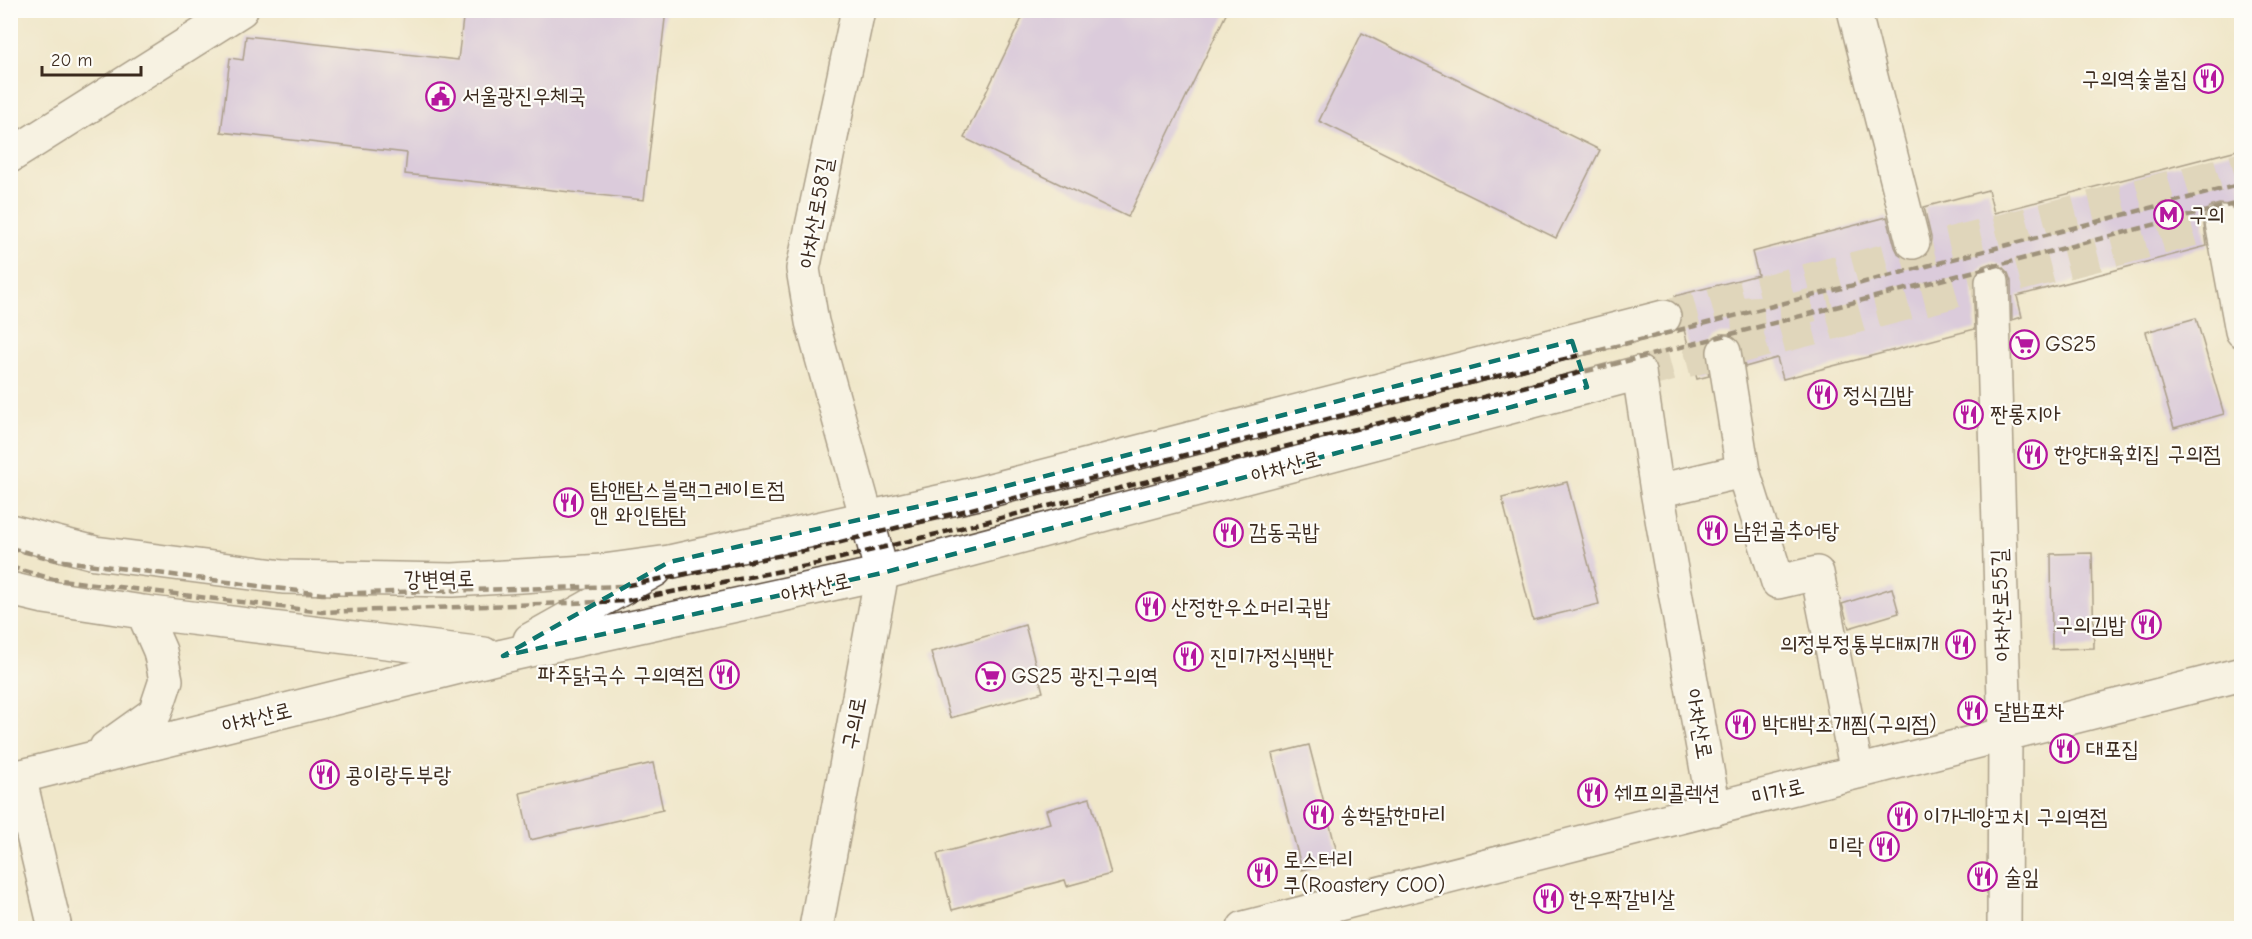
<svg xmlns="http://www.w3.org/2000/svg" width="2252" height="939" viewBox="0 0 2252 939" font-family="'Comic Neue','Poor Story',sans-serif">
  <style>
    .building { fill: #c0a8ef }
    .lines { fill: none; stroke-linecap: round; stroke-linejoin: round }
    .secondary-tunnel { stroke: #ccc1a8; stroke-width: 33; stroke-dasharray: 33 16; stroke-linecap: butt }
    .minor-casing { stroke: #564638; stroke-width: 36 }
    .tertiary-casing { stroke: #564638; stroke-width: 36 }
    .secondary-casing { stroke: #564638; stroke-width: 36 }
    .minor { stroke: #fff; stroke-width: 33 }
    .tertiary { stroke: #fff; stroke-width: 33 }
    .secondary { stroke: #fff; stroke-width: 33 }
    .rail { stroke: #3b2a1e; stroke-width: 4.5; stroke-dasharray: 9 4.5; stroke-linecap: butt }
    .marked { fill: none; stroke: #0f766e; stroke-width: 4.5; stroke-dasharray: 12 8; stroke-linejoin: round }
    .labels { text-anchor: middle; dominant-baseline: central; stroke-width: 4.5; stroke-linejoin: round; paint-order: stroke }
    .poi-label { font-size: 22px; fill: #3b2a1e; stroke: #fdfcf7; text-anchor: start }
    .street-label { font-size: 22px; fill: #3b2a1e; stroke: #fdfcf7 }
  </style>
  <rect width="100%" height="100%" fill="#fdfcf7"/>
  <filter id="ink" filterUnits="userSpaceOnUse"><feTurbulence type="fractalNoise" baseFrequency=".0167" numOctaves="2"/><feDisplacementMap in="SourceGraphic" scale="12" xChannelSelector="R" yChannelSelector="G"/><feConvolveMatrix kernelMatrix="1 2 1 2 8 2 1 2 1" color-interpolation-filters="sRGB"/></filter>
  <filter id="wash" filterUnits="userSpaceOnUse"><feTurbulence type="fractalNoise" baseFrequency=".008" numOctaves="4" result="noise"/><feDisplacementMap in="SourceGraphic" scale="24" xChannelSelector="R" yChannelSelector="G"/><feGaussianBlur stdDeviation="1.35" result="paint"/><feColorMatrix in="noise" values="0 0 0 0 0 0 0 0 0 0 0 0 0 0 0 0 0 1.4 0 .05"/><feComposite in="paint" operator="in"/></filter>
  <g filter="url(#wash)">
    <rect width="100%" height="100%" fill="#f0e7cb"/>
    <g id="blocks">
      <path class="building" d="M 464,10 L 666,10 L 644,200 L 405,174 L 407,153 L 221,132 L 230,58 L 243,60 L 246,36 L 458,60 Z
        M 1026,10 L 1228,10 L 1128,217 L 964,138 Z
        M 1362,33 L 1600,150 L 1556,238 L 1319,121 Z
        M 2241,149 L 2241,224 L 2237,210 L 2229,205 L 2219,204 L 2210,207 L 2205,215 L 2204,225 L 2207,246 L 2017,296 L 2022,317 L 2012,320 L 2011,281 L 2008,273 L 2000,265 L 1991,263 L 1983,266 L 1976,273 L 1973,282 L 1975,329 L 1783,379 L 1777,358 L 1745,367 L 1739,341 L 1730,334 L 1720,334 L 1712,338 L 1706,346 L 1705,355 L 1709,376 L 1697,379 L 1682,322 L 1682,313 L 1675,296 L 1758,275 L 1752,252 L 1887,217 L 1895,247 L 1899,255 L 1907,260 L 1917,260 L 1926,255 L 1931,246 L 1931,237 L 1924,207 L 1988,190 L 1994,213 Z
        M 2196,318 L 2224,414 L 2174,428 L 2146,332 Z
        M 1567,482 L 1599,604 L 1533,620 L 1502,498 Z
        M 2092,553 L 2094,648 L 2052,649 L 2051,554 Z
        M 1892,588 L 1899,613 L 1849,628 L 1842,604 Z
        M 1025,625 L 1043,692 L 950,718 L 931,652 Z
        M 1309,745 L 1339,860 L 1302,870 L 1272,754 Z
        M 653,763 L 663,810 L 530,840 L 520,793 Z
        M 1090,798 L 1111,874 L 1067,886 L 1065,880 L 952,910 L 937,854 L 1050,823 L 1046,810 Z"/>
    </g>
  </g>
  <g filter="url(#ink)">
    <use href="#blocks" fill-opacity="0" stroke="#564638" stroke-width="1.5"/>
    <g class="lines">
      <path class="secondary-tunnel" d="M 1731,314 L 1789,311 L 1831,300
        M 1664,317 L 2242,169
        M 1639,373 L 2242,217"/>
      <defs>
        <path id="minor" d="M 858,10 L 803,269 L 812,322 L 867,519
          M 10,156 L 241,10
          M 2222,222 L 2242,331
          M 1992,282 L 2005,735 L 2004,928
          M 1724,352 L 1743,471 L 1778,582 L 1817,573 L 1857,772
          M 1639,373 L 1657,491 L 1714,809
          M 1657,491 L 1743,471
          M 19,776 L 55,928
          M 1244,928 L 2242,674"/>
        <path id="tertiary" d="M 1854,10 L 1913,242
          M 816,928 L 882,573 L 867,519"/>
        <path id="secondary" d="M 10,531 L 95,553 L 283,577 L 453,580 L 603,571 L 669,562 L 979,493 L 1664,317
          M 10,589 L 44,597 L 143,612 L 484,654
          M 530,640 L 655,570
          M 106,748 L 155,713 L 166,680 L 160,651 L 143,612
          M 10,779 L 503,656 L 882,573 L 1639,373"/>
      </defs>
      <use href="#minor" class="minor-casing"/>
      <use href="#tertiary" class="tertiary-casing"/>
      <use href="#secondary" class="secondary-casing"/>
      <use href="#minor" class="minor"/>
      <use href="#tertiary" class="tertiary"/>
      <use href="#secondary" class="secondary"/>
      <path class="rail" d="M 10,548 L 56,560 L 322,594 L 624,586 L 813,549 L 1715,321 L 2242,184
        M 10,567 L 53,579 L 322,612 L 625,601 L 817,564 L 1623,362 L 2242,202"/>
    </g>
  </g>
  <path d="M0 0H2252V939H0ZM 1572,341 L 1587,387 L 882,573 L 503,656 L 669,562 L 979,493 Z" fill="#f0e7cb" fill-opacity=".55" fill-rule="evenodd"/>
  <path class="marked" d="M 1572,341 L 1587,387 L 882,573 L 503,656 L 669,562 L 979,493 Z"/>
  <defs>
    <symbol id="restaurant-ring" viewBox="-11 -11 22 22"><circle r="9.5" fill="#fdfcf7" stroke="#b5179e" stroke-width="1.5"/><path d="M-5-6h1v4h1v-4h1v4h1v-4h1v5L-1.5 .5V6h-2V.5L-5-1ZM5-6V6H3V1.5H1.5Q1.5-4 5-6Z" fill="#b5179e"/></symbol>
    <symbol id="civic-ring" viewBox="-11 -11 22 22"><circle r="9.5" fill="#fdfcf7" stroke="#b5179e" stroke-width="1.5"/><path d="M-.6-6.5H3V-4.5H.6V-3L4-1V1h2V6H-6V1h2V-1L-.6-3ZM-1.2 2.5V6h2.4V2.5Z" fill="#b5179e"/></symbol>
    <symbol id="metro-ring" viewBox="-11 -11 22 22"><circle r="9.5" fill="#fdfcf7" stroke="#b5179e" stroke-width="1.5"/><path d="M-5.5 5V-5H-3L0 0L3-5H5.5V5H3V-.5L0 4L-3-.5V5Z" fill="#b5179e"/></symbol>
    <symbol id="supermarket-ring" viewBox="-11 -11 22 22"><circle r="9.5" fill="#fdfcf7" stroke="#b5179e" stroke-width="1.5"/><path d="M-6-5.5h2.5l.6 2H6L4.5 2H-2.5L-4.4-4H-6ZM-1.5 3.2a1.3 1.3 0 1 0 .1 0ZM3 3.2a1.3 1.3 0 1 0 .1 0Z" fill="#b5179e"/></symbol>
  </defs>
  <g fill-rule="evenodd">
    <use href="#restaurant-ring" x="2192" y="62" width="33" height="33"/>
    <use href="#civic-ring" x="424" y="80" width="33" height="33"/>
    <use href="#metro-ring" x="2152" y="198" width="33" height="33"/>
    <use href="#supermarket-ring" x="2008" y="328" width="33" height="33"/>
    <use href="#restaurant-ring" x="1806" y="378" width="33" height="33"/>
    <use href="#restaurant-ring" x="1952" y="398" width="33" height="33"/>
    <use href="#restaurant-ring" x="2016" y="438" width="33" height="33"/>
    <use href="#restaurant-ring" x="552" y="486" width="33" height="33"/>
    <use href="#restaurant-ring" x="1696" y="514" width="33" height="33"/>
    <use href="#restaurant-ring" x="1212" y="516" width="33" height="33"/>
    <use href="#restaurant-ring" x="1134" y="590" width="33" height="33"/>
    <use href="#restaurant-ring" x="2130" y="608" width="33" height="33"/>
    <use href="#restaurant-ring" x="1944" y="628" width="33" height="33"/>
    <use href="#restaurant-ring" x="1172" y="640" width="33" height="33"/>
    <use href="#restaurant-ring" x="708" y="658" width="33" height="33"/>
    <use href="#supermarket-ring" x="974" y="660" width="33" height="33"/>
    <use href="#restaurant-ring" x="1956" y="694" width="33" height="33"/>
    <use href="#restaurant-ring" x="1724" y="708" width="33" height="33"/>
    <use href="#restaurant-ring" x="2048" y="732" width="33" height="33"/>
    <use href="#restaurant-ring" x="308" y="758" width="33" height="33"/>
    <use href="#restaurant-ring" x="1576" y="776" width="33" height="33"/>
    <use href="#restaurant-ring" x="1302" y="798" width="33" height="33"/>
    <use href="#restaurant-ring" x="1886" y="800" width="33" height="33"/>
    <use href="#restaurant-ring" x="1868" y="830" width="33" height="33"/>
    <use href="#restaurant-ring" x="1246" y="856" width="33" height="33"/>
    <use href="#restaurant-ring" x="1966" y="860" width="33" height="33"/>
    <use href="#restaurant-ring" x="1532" y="882" width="33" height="33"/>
  </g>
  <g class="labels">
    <g class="poi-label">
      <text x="2188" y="79" text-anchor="end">구의역숯불집</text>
      <text x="462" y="96">서울광진우체국</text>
      <text x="2189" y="215">구의</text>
      <text x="2045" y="344">GS25</text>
      <text x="1843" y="395">정식김밥</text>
      <text x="1990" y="414">짠롱지아</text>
      <text x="2054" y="454">한양대육회집 구의점</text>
      <text x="590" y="490">탐앤탐스블랙그레이트점<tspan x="590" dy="25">앤 와인탐탐</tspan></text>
      <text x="1733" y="531">남원골추어탕</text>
      <text x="1249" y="532">감동국밥</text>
      <text x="1171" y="607">산정한우소머리국밥</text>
      <text x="2126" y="625" text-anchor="end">구의김밥</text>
      <text x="1939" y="644" text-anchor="end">의정부정통부대찌개</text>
      <text x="1210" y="657">진미가정식백반</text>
      <text x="704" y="675" text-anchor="end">파주닭국수 구의역점</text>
      <text x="1011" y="676">GS25 광진구의역</text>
      <text x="1994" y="711">달밤포차</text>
      <text x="1762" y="724">박대박조개찜(구의점)</text>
      <text x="2086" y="749">대포집</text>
      <text x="345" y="775">콩이랑두부랑</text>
      <text x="1614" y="793">쉐프의콜렉션</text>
      <text x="1340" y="815">송학닭한마리</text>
      <text x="1923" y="817">이가네양꼬치 구의역점</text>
      <text x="1864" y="846" text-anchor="end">미락</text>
      <text x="1283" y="860">로스터리<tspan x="1283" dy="25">쿠(Roastery COO)</tspan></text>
      <text x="2004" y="877">술잎</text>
      <text x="1569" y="899">한우짝갈비살</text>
    </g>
    <g class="street-label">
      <text transform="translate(816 213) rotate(-80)">아차산로58길</text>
      <text transform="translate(1286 467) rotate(-15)">아차산로</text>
      <text transform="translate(439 579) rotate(-1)">강변역로</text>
      <text transform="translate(816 588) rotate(-13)">아차산로</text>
      <text transform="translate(2001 605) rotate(-92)">아차산로55길</text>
      <text transform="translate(257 718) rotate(-14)">아차산로</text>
      <text transform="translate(854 723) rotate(-79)">구의로</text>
      <text transform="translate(1699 724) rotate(80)">아차산로</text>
      <text transform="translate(1778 792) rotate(-14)">미가로</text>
    </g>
  </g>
  <rect width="2252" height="939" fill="none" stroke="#fdfcf7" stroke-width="36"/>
  <path d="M42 66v9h99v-9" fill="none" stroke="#3b2a1e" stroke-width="3"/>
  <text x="51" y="66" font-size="18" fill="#3b2a1e" stroke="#fdfcf7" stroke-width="4.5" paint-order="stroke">20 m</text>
</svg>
